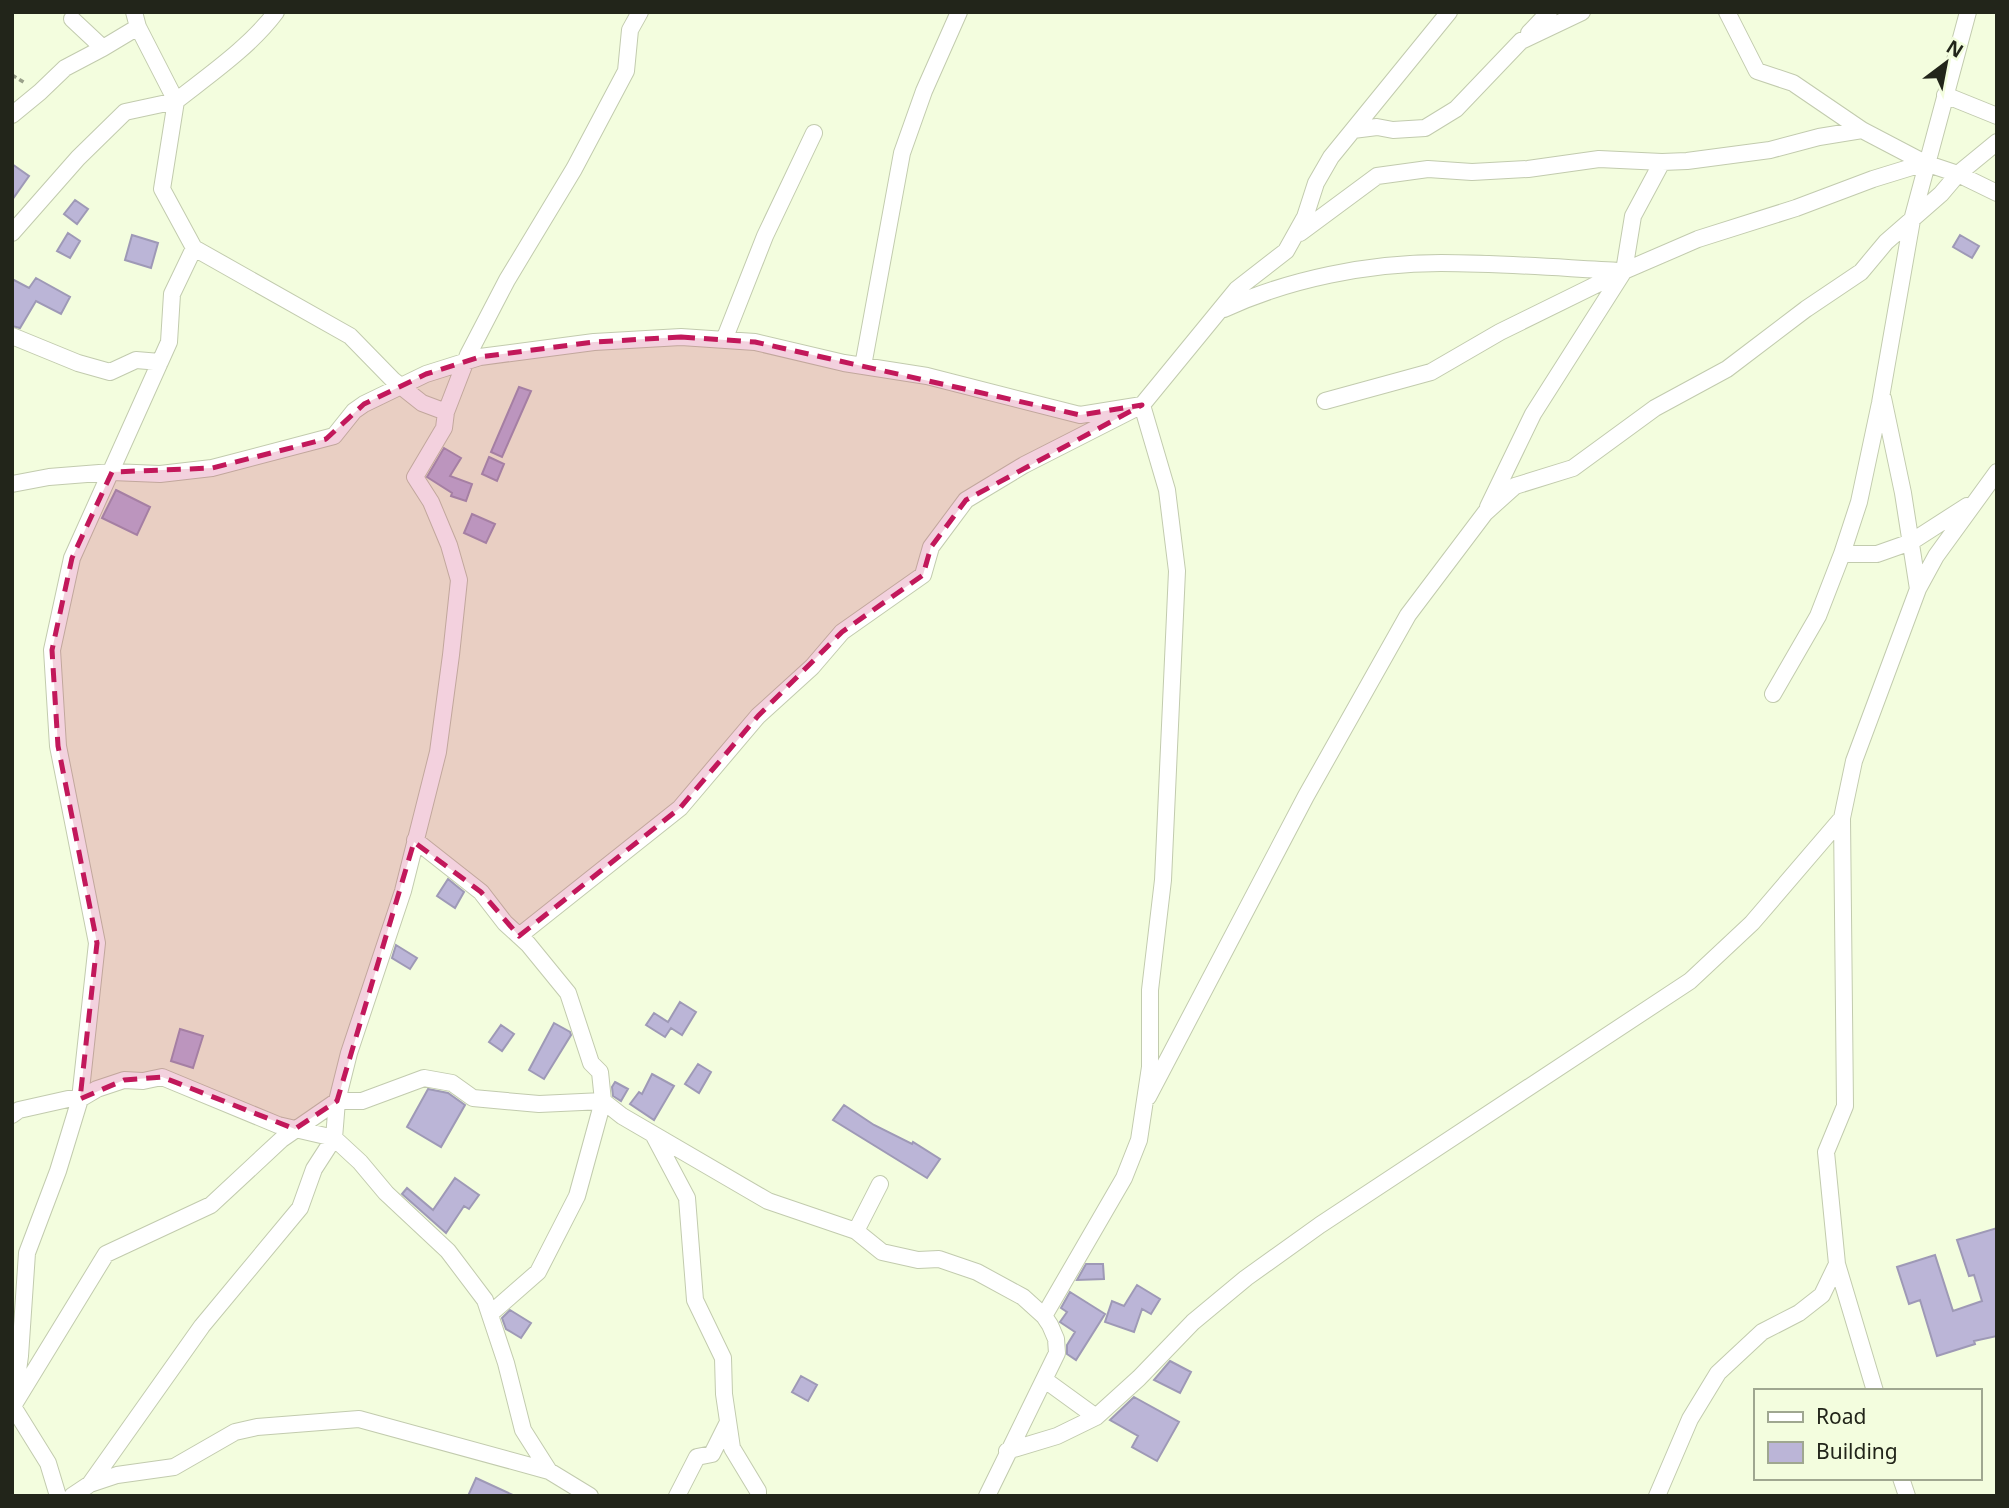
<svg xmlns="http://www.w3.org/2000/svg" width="2009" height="1508" viewBox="0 0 2009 1508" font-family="'Noto Sans',sans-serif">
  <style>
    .building { fill: #bbb5d7; stroke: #9e99b6; stroke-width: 2 }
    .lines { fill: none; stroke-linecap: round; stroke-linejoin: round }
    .minor-casing { stroke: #c2cbae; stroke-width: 18 }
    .path { stroke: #9aa18a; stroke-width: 3.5; stroke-dasharray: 5 3.5; stroke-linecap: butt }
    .minor { stroke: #fff; stroke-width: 16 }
    .marked { fill: #c2185b; fill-opacity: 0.2; stroke: #c2185b; stroke-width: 5; stroke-dasharray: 14 9; stroke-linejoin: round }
  </style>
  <rect width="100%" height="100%" fill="#f3fdde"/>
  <path class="building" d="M 12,164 L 29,176 L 12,200 Z
    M 75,200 L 88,209 L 77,224 L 64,214 Z
    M 68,233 L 80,241 L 70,258 L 57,251 Z
    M 132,235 L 158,243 L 151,268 L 125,260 Z
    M 1960,235 L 1979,246 L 1972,258 L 1953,247 Z
    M 36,278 L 70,297 L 61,314 L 36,301 L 20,328 L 12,326 L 12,279 L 29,288 Z
    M 519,387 L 531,391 L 502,457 L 491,452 Z
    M 444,448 L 461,458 L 450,476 L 472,484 L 466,501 L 451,496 L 452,493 L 427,477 Z
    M 489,457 L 504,464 L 497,481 L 482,474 Z
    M 116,490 L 150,507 L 137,535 L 102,518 Z
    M 472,514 L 495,524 L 486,543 L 464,533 Z
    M 448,879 L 464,892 L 455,908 L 437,896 Z
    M 396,945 L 417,958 L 410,969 L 392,958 Z
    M 680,1002 L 696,1012 L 682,1035 L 671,1028 L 665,1037 L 646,1025 L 654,1013 L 668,1022 Z
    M 554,1023 L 570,1032 L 571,1035 L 544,1079 L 529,1070 Z
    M 501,1025 L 514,1034 L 502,1051 L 489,1042 Z
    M 180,1029 L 203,1036 L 193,1068 L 171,1061 Z
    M 698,1064 L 711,1072 L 699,1093 L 685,1084 Z
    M 652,1074 L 674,1086 L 654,1120 L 630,1104 L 639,1092 L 642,1094 Z
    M 615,1082 L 628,1089 L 621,1101 L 613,1096 L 612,1087 Z
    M 428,1089 L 448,1093 L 465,1105 L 441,1147 L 407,1127 Z
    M 844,1105 L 874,1125 L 912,1144 L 913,1142 L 940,1159 L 927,1178 L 833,1120 Z
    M 455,1178 L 479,1195 L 469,1209 L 464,1206 L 446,1233 L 402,1194 L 407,1188 L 433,1210 Z
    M 1997,1228 L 1997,1336 L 1974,1341 L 1975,1344 L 1937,1356 L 1920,1300 L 1909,1304 L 1897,1267 L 1935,1255 L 1953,1311 L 1982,1301 L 1974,1275 L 1969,1276 L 1957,1240 Z
    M 1086,1264 L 1103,1264 L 1104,1279 L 1077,1280 Z
    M 1137,1285 L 1160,1299 L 1151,1314 L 1142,1309 L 1134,1332 L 1105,1322 L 1112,1301 L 1124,1306 Z
    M 1070,1292 L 1105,1314 L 1076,1360 L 1067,1354 L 1067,1345 L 1075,1332 L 1060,1322 L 1067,1312 L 1061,1308 Z
    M 510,1310 L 531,1323 L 521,1338 L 506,1329 L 502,1318 Z
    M 1170,1361 L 1191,1372 L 1180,1393 L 1154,1380 Z
    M 801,1376 L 817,1385 L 808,1401 L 792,1392 Z
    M 1134,1397 L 1179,1422 L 1157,1461 L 1132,1447 L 1138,1436 L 1110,1420 Z
    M 476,1478 L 515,1496 L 468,1496 Z"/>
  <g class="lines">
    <defs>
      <path id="minor" d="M 276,12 C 251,46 209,75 176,101 L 162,189 L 194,248 L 350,336 L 393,380 L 422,403 L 446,412 L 468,355 L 507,280 L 574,169 L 626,71 L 630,30 L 640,12
        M 1727,12 L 1757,71 L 1793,83 L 1862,130
        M 72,19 L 103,48 L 138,27 L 134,12
        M 1529,33 L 1549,12
        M 1945,95 L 1997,116
        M 12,115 L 40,92 L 65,68 L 103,48
        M 1353,130 L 1377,127 L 1393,130 L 1425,128 L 1456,109 L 1521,41 L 1582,12
        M 12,233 L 78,158 L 125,112 L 176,101 L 138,27
        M 1300,233 L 1377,176 L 1428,169 L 1472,172 L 1528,169 L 1599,159 L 1662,162 L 1687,161 L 1770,150 L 1819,137 L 1862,130 L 1925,163 L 1958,174 L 1997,142
        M 1224,309 C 1289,279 1369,263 1441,263 C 1501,263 1562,268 1622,271
        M 12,336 L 78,363 L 110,372 L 136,360 L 160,362
        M 724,340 L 765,236 L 814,133
        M 863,366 L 902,153 L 924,91 L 959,12
        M 1883,398 L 1903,493 L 1918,589
        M 1325,401 L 1431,372 L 1500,332 L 1624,271 L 1698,239 L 1796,208 L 1873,179 L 1925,163
        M 12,484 L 49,477 L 112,472 L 160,474 L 212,468 L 334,436 L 354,411 L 364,404 L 426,374 L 480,357 L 594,342 L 681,337 L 755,342 L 844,363 L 927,376 L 1080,415 L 1142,405 L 1237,289 L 1286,251 L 1305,217 L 1316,183 L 1331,157 L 1449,12
        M 1488,507 L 1533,414 L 1624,271 L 1633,216 L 1662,162
        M 1842,554 L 1877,554 L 1911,542 L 1967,506
        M 1773,694 L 1818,616 L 1842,554 L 1859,502 L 1880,403 L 1912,220 L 1968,12
        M 415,840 L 481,892 L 505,923 L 528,944 L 568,993 L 591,1063 L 600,1072 L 603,1101 L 577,1196 L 538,1272 L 490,1314
        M 519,936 L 680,808 L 758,716 L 812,667 L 842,632 L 923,575 L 931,547 L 966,500 L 1024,465 L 1142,405 L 1167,490 L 1177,571 L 1163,880 L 1150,990 L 1150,1067 L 1139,1140 L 1124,1178 L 1044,1316
        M 1148,1097 L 1306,796 L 1408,615 L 1485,513 L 1515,486 L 1573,468 L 1655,408 L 1727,369 L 1806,309 L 1861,272 L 1886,242 L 1941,194 L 1958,174 L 1997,193
        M 12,1115 L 19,1110 L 68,1099 L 80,1099 L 97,1089 L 124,1080 L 143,1081 L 162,1077 L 278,1125 L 334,1138 L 360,1162 L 386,1193 L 448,1251 L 485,1300 L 506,1363 L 523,1430 L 549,1471 L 590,1496
        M 653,1134 L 687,1198 L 695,1300 L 723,1358 L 724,1394 L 732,1448 L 758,1491 L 758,1496
        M 856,1231 L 880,1184
        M 1837,1264 L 1875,1391
        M 1045,1380 L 1096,1417
        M 14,1400 L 20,1356 L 27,1253 L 58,1171 L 80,1099 L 97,943 L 58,746 L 52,650 L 72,558 L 169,342 L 172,294 L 194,248
        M 12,1405 L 48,1463 L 58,1496
        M 13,1406 L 106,1254 L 211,1205 L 282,1139 L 337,1101 L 362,1101 L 424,1078 L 452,1083 L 473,1098 L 539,1104 L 603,1101 L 622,1116 L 768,1201 L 856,1231 L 882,1252 L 918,1260 L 939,1259 L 977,1272 L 1023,1297 L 1044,1316 L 1050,1325 L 1056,1339 L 1057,1353 L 987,1496
        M 1007,1451 L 1057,1436 L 1096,1417 L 1139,1378 L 1193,1322 L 1246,1278 L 1320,1225 L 1690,981 L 1752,923 L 1842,818 L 1854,761 L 1918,589 L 1936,556 L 1997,472
        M 1901,1478 L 1907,1496
        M 90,1484 L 202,1326 L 300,1208 L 314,1169 L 334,1138 L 337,1101 L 349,1053 L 403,891 L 438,752 L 451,655 L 459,580 L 449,545 L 431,502 L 415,477 L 444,428 L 446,412
        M 72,1496 L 90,1484 L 117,1475 L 174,1467 L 235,1432 L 257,1427 L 359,1419 L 549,1471
        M 677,1496 L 697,1457 L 712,1454 L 728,1422
        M 1657,1496 L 1690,1419 L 1718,1373 L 1762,1332 L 1799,1313 L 1822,1295 L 1837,1264 L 1826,1152 L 1845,1106 L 1842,818"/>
    </defs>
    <use href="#minor" class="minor-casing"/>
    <path class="path" d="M 12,75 L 25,83"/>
    <use href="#minor" class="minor"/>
  </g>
  <path class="marked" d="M 681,337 L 755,342 L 1080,415 L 1142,405 L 966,500 L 931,547 L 923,575 L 842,632 L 758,716 L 680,808 L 519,936 L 481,892 L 414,842 L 337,1101 L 295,1129 L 162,1077 L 124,1080 L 80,1099 L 97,943 L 58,746 L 52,650 L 72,558 L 112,472 L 212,468 L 326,439 L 364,404 L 426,374 L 480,357 L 594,342 Z"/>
  <rect width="2009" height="1508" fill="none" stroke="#22251a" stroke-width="28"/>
  <rect x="1754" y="1389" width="228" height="91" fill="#f3fdde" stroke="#9fa790" stroke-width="2"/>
  <rect x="1768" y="1412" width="35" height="10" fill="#ffffff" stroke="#9fa790" stroke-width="2"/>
  <text x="1816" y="1424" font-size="21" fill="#22251a">Road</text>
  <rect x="1768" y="1442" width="35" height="21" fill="#bbb5d7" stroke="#9fa790" stroke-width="2"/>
  <text x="1816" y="1459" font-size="21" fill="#22251a">Building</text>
  <g transform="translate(1946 63) rotate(32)" stroke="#f3fdde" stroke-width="5" paint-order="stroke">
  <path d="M0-5L12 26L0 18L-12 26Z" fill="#22251a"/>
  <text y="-10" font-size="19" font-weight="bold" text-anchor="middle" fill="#22251a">N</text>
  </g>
</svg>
